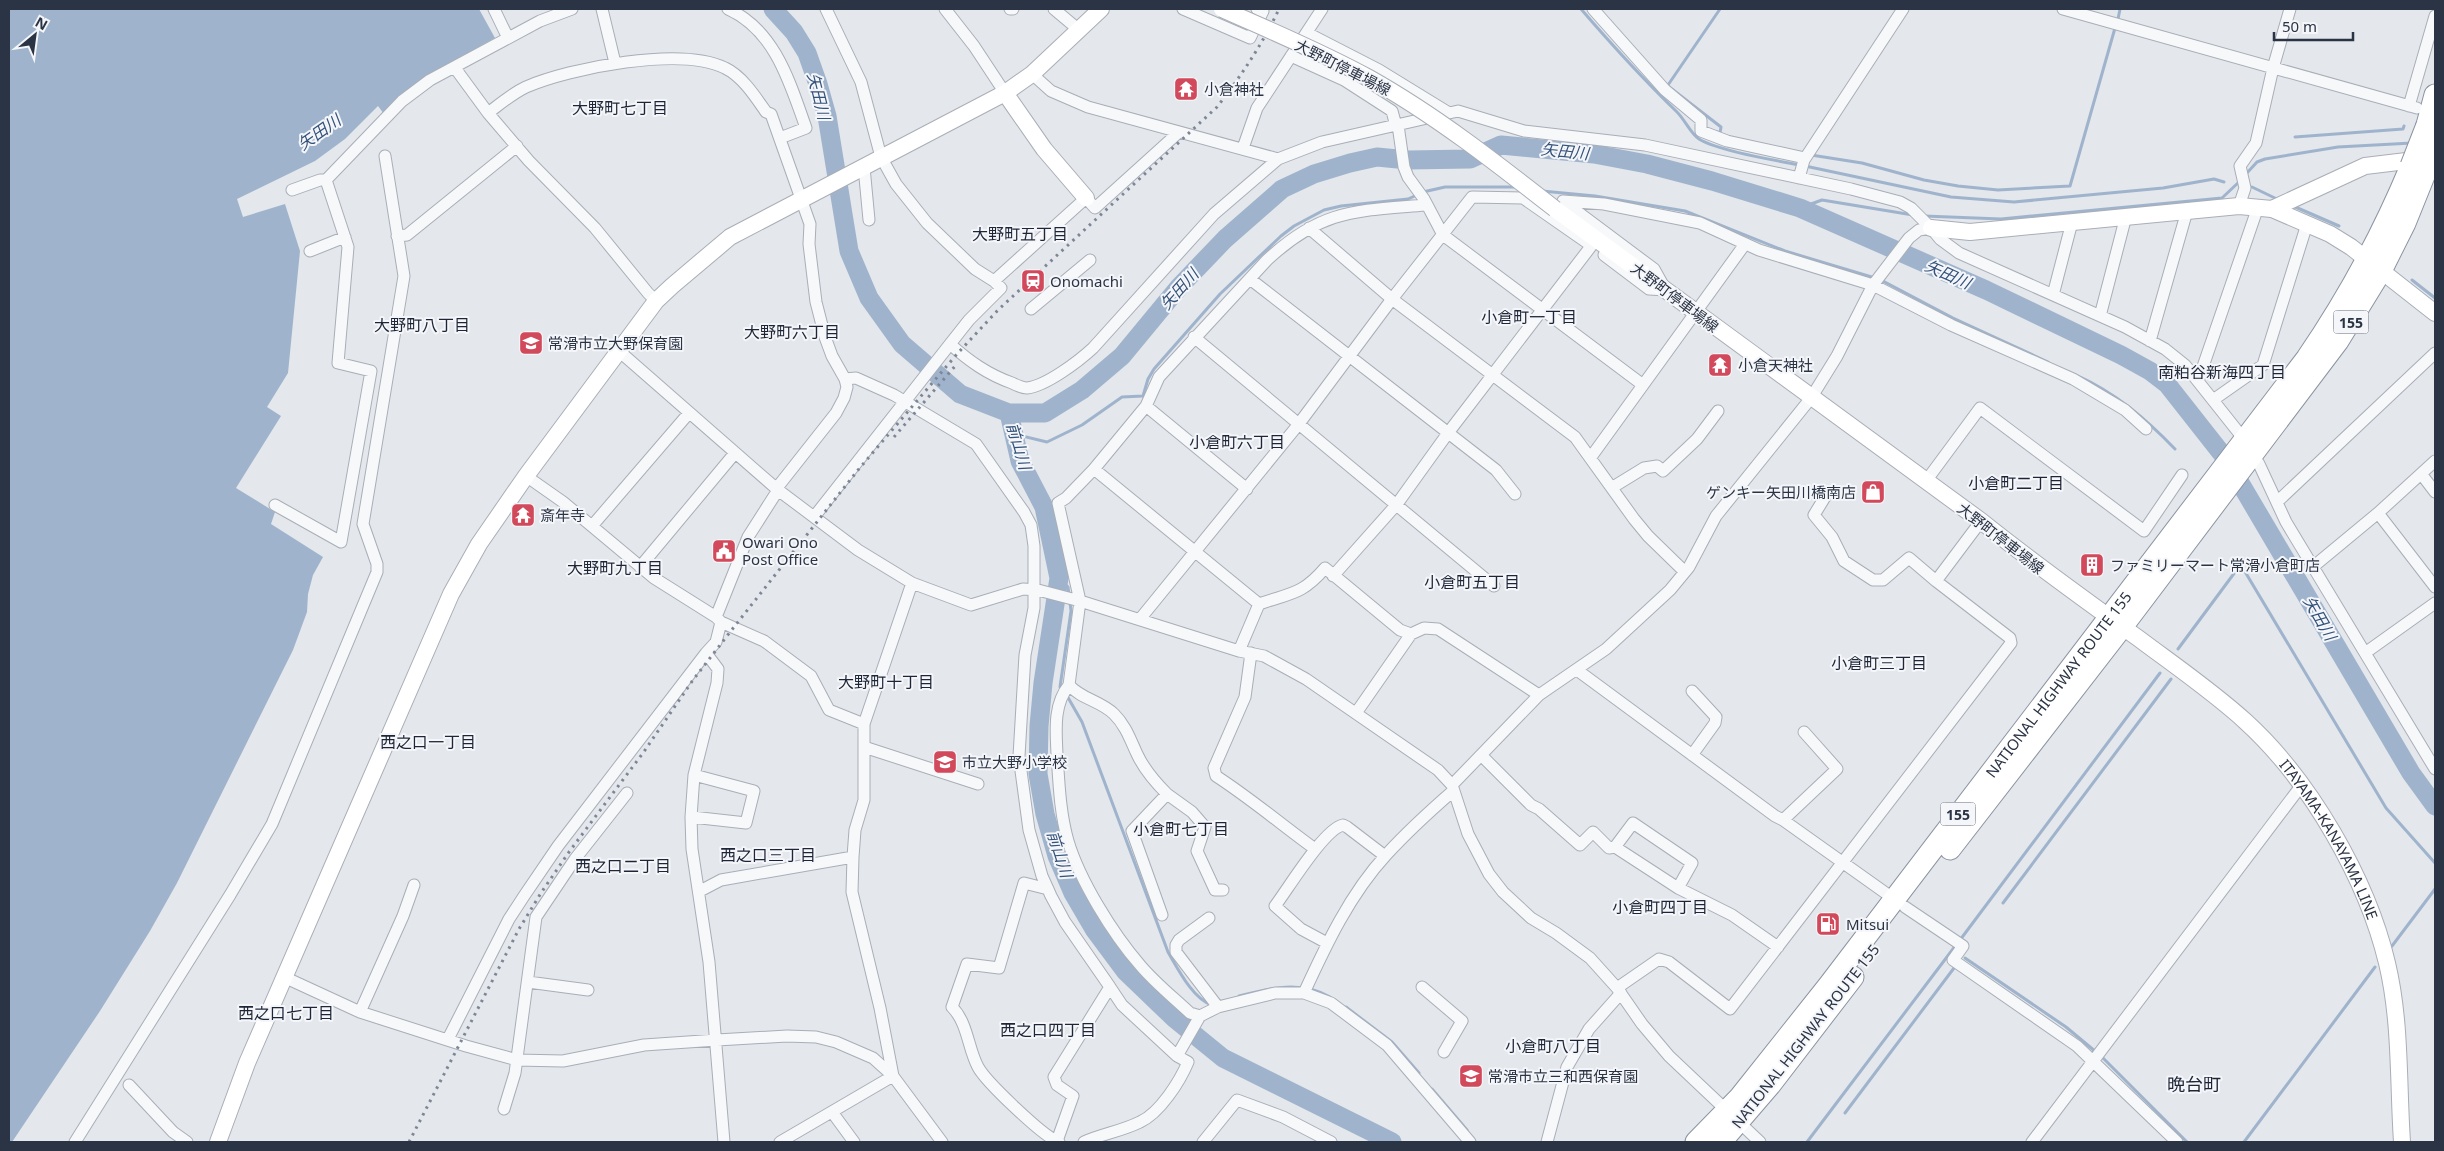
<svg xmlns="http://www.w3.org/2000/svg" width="2444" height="1151" viewBox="0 0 2444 1151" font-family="'Noto Sans','Noto Sans JP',sans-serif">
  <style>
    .water { fill: #9fb4cc }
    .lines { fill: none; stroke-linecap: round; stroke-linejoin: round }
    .stream { stroke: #9fb4cc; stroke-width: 3 }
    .river { stroke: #9fb4cc; stroke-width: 19 }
    .street-casing { stroke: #a9aeb7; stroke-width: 13 }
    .secondary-casing { stroke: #a9aeb7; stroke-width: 18 }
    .highway-casing { stroke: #8b94a3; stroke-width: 23 }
    .street { stroke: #f7f8fa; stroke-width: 11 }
    .secondary { stroke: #fff; stroke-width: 16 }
    .highway { stroke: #fff; stroke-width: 21 }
    .rail { stroke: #7d8696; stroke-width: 3; stroke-dasharray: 2.5 5; stroke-linecap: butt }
    .secondary-bridge-casing { stroke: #a9aeb7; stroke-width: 18; stroke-linecap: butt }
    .highway-bridge-casing { stroke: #8b94a3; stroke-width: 23; stroke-linecap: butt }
    .secondary-bridge { stroke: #fff; stroke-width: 16 }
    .highway-bridge { stroke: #fff; stroke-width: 21 }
    .labels { text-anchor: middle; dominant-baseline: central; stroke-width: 4; stroke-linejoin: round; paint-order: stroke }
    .shield { fill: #f4f6f9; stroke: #676e7b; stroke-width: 1 }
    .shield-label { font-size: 14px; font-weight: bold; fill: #2b3445 }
    .street-label { font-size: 15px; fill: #2b3445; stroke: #f4f6f9 }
    .poi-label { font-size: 15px; fill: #2b3445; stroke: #f4f6f9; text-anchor: start }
    .water-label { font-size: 16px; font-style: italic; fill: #34527a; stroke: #f4f6f9 }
    .neighbourhood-label { font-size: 16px; fill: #1d2536; stroke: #f4f6f9 }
    .quarter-label { font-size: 18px; fill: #1d2536; stroke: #f4f6f9 }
  </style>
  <rect width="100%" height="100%" fill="#e4e7ec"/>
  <path class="water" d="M 9,9 L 479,9 L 495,38 L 448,64 L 384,114 L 378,106 L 345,139 L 315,161 L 237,199 L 243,217 L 285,204 L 300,251 L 288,373 L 267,407 L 281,416 L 236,488 L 275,512 L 271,524 L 323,557 L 313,575 L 308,594 L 307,612 L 293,650 L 177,883 L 150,931 L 100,1011 L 12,1142 L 9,1142 Z"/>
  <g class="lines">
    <path class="stream" d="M 1581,9 C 1612,45 1643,79 1677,112 C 1685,120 1691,134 1699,139 C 1719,151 1774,160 1799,165
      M 2118,19 L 2120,9
      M 1668,85 L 1720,9
      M 1668,86 L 1721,127 L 1720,133 L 1717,132
      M 2295,137 L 2403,129 L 2404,126
      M 1811,155 L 1862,163 L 1924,180 L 1958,186 L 1998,190 L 2070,186 L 2115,28
      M 1805,166 L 1951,197 L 2014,202 L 2163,188 L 2214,179 L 2224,182
      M 2246,174 L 2257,162 L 2265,159 L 2338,147 L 2412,143
      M 2252,187 L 2279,200
      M 1542,191 L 1595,196 L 1685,211 L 1785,251 L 1875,278
      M 1423,192 L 1445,187 L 1516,187
      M 2293,206 L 2339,226
      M 1800,208 L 1822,200 L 1913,215
      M 1924,216 L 2001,219 L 2222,198 L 2240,181
      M 1881,280 L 1953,318 L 2048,362
      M 2412,280 L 2435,298
      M 2076,375 C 2116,393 2145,418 2175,449
      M 1014,434 L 1047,442 L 1082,425 L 1122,397 L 1143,396 L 1148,379 L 1154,369 L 1220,294 L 1281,236 L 1294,226 L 1324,210 L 1341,206 L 1408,199 L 1417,195
      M 2241,565 L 2386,808 L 2435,863
      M 1059,578 L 1068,587 L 1069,595
      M 2178,649 L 2244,560
      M 1062,689 L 1060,687 L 1071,611 L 1070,602
      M 1066,694 L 1082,722 L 1168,952 C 1178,969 1193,999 1212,1005
      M 2003,903 L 2171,679
      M 1960,940 L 2160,673
      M 2392,946 L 2435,889
      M 1965,958 L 2066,1027 L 2096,1052
      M 1239,996 C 1270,988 1301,980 1330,997
      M 1346,1007 L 1392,1042 L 1419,1073
      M 2101,1056 L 2187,1142
      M 1432,1089 L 1467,1130
      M 1845,1113 L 1954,968
      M 1807,1142 L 1956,945
      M 2244,1142 L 2375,967"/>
    <path class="river" d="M 773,9 L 794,32 L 807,53 L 818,84 L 827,116 L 849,251 L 869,298 L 902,344 L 960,394 L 1009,413 L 1045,413 L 1082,390 L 1122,356 L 1179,287 L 1225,239 L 1282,189 L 1314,174 L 1350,163 L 1377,157 L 1408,160 L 1470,159 L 1501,145 L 1594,154 L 1647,164 L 1712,181 L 1800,208 L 1986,290 L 2121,355 L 2150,371 L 2167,384 L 2226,459 L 2411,773 L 2435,806
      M 1009,413 L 1020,461 L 1044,507 L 1059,578 L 1043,683 L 1039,726 L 1038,774 L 1045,814 L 1057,856 L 1073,893 L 1094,929 L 1126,972 L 1175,1019 L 1223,1058 L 1392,1142"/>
    <defs>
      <path id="street" d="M 494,9 L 508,38
        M 602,9 L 615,63
        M 728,9 C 775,30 790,83 806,128 L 780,138
        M 826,9 L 861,82 L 881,157 L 896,184 L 927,223 L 975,269 L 994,281 L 1086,198 L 1095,208 L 1178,133
        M 945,9 L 974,46 L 1005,93
        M 1010,9 L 1013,9
        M 1054,9 L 1079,30
        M 1183,9 L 1250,38 L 1263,11 L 1257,9
        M 1593,9 L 1665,90 L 1701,120 L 1701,131 L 1727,141 L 1805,158
        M 2063,9 L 2417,108
        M 1307,33 L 1379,70 L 1449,113
        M 1291,56 L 1344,80 L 1392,111 L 1396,126
        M 455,68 L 488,113
        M 1032,74 L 1051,91 L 1088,107 L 1278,159 L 1322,142 L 1458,111 L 1524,131 L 1645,145 L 1851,189 L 1900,202 L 1911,208 L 1931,228 L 1919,230 L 1909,238 L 1873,285 L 1837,356 L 1811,398 L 1716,516 L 1689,567 L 1670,590 L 1606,649 L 1539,695 L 1452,785
        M 2409,106 L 2435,16
        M 1398,125 L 1404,167 L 1408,177 L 1424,199 L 1443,235 L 1643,385
        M 1243,148 L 1257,108 L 1322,9
        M 864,167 L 869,220
        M 1799,178 L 1804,160 L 1903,9
        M 292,190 L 320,180 L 326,180
        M 1563,201 L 1604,204 L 1700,223 L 1759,250 L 1873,285 L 1951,325 L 2073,379 L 2125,410 L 2146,429
        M 1563,201 L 1654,269 L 1664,287
        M 2239,206 L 2245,188 L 2240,166 L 2256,143 L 2273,68 L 2290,9
        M 1309,228 L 1392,299 L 1575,437 L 1634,519 L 1648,536 L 1685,572
        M 1931,228 L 1940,239 L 1959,253 L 2125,327 L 2165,349 L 2185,365 L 2239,433 L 2259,464 L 2286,522 L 2435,769
        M 397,236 L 407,235 L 517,146
        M 310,251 L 345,237
        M 1604,255 L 1649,289 L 1666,290
        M 1250,279 L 1496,470 L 1515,494
        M 994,281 L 1001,288 L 969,320 L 950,344 C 969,361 987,374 1012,383 C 1016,385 1022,388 1027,388 C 1046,386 1079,361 1093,348 L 1214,214 L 1278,159
        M 2053,295 L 2072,222
        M 656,301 L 648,293 L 595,228 L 529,161 L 488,113 C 500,104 513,93 526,87 C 570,68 681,46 725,68 C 742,76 755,96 766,112 L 771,114 L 810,224 L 809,244 L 816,302 L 825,337 L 832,356 L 845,379 L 847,387 L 844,398 L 836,413 L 776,489
        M 1031,309 L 1090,260
        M 2100,316 L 2126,216
        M 1194,337 L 1494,586
        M 2150,341 L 2187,211
        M 619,351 L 778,490 L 858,550 L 912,583 L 971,605 L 1023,589 L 1038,590 L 1080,601 L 1239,651 L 1264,656 L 1306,679 L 1438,770 L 1452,785 L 1468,834 L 1489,874 L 1503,892 L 1531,918 L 1556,933 L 1590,958 L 1617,988 L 1642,1024 L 1669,1056 L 1760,1142
        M 845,379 L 856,378 L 894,395 L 976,444 L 1024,512 L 1031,525 L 1034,546 L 1034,608 L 1025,655 L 1019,756 L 1029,830 L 1042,876 L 1051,896 L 1065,922 L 1110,987
        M 2198,381 L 2258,207
        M 2213,400 L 2263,365 L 2307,224
        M 1146,406 L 1247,489
        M 1591,457 L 1745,244
        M 1094,469 L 1259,604 C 1290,593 1302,595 1325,568 L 1400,630 L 1411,634 L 1424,628 L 1438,629 L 1539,695
        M 2422,475 L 2435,492
        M 526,476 L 563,502 L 654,578 L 716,617 L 721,622 L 716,642 L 706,653 L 718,669 L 717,683 L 694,775 L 691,817 L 692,849 L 709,962 L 724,1142
        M 1926,481 L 1980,408 L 2144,531 L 2182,475
        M 1613,487 L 1644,468 L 1657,466 L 1663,471 L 1697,439 L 1718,411
        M 1825,497 L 1814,515 L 1832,537 L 1844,561 L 1873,580 L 1883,580 L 1909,558 L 1936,581
        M 2277,502 L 2435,353
        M 275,505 L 341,542 L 371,371 L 338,363 L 348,247 L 326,180 L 402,101 L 430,80 L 540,21 L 572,9
        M 2378,513 L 2435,587
        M 814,517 L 950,344
        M 592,526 L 689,413
        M 2314,566 L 2378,513 L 2435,461
        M 640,567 L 735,453
        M 1333,576 L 1397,504 L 1448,433 L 1592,245
        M 716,617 L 748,537 L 778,490
        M 1140,619 L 1298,425 L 1392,299 L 1472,197 L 1523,198 L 1589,244
        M 721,622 L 764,641 L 811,676 L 829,710 L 864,724
        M 1239,651 L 1259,604
        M 1251,653 L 1245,697 L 1214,768 L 1216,776 C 1250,798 1282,825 1315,849
        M 2365,653 L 2435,603
        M 1577,670 L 1775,816 L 1783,820 L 1894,899
        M 1069,685 C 1053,705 1056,731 1057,754 C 1059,784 1060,813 1068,841 C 1080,881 1113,934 1140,965 C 1155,983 1173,997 1190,1013 L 1200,1016
        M 1356,713 L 1411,634
        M 864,747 L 978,784
        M 1481,755 L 1531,805 L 1539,809 L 1580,845 L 1593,832 L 1609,848 L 1615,847 L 1678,888 L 1732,915 L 1778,947
        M 1692,755 L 1715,723 L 1716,717 L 1692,691
        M 1167,794 C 1155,782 1144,769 1137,754 C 1130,739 1126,726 1114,714 C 1101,701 1081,699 1069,685 L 1080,601 L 1058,503 L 1066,498 L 1094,469 L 1146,406 L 1159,377 L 1267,260 C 1322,209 1355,211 1425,205
        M 692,817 L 746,823 L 754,791 L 694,775
        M 1783,820 L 1837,769 L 1804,732
        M 1615,847 L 1633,823 L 1692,863 L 1678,888
        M 1048,889 L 1024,883 L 999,968 L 967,964 L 952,1007 C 968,1023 968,1049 978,1067 C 986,1082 1043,1136 1057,1141
        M 700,891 L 721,880 L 853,857
        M 1905,907 L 1963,946 L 1953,960 L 2077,1046 L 2177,1142
        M 1162,915 L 1132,831 L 1167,794 L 1192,812 L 1205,827 L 1197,851 L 1215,890 L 1223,890
        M 1209,918 L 1179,940 L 1176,945 L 1176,952 L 1218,1007
        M 1327,943 L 1301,929 L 1275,906 C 1288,889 1324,829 1343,825 L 1347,827 L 1385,856
        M 284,977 L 360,1012 L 466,1046 L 517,1060 L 563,1061 L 644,1045 L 717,1040 L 787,1036 L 816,1037 L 836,1042 L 873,1058 L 893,1076 L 942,1142
        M 528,982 L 588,990
        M 1422,987 L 1462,1021 L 1444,1052
        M 1617,988 L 1659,959 L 1669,962 L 1730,1009 L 2011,643 L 2010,638 L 1936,581 L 1981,521
        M 1304,993 C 1326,945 1350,894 1386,855 C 1407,832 1430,811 1453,791
        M 360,1012 L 403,916 L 414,885
        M 448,1039 L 509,919 L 524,896 L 558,846 L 706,653
        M 893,1076 L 880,1008 L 852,892 L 853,857 L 855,830 L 864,800 L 864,724 L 912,583
        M 129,1085 L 173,1132 L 187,1142
        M 504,1109 L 515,1073 L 536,917 L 575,859 L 627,793
        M 832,1112 L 854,1142
        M 75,1142 L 230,895 L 272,824 L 377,572 L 377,564 L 363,524 L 404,276 L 385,156
        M 780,1142 L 893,1076
        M 1059,1142 L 1057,1141 L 1073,1096 L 1057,1085 L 1054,1077 L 1110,987 L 1122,1005 L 1177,1056
        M 1084,1142 C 1102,1134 1122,1131 1140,1122 C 1160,1113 1180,1081 1188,1062 L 1177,1056 L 1200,1016 L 1218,1007 L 1275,993 L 1304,993 L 1331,1003 L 1387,1045 L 1470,1142
        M 1203,1142 L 1237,1100 L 1283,1117 L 1331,1142
        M 1547,1142 L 1567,1067 L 1589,1029 L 1621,993
        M 2032,1142 L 2301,786"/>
      <g id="secondary">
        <path d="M 1005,93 L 1044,149 L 1086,198"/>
        <path id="s1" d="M 1555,209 L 1981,521 C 2032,562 2085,600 2138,638 C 2174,665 2212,691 2245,721 C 2310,780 2367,879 2387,963 C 2401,1021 2398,1083 2402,1142"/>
        <path d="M 2272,209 L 2330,234 L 2351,247 L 2435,313"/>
        <path d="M 1931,228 L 1970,232 L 2239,206 L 2272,209 L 2365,166 L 2423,159"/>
        <path d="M 218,1142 L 247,1063 L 451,594 L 479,544 L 526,476 L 656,301 L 672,286 L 730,237 L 1005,93 L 1032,74 L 1101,9"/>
      </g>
      <g id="highway">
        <path d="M 2427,125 L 2435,95"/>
        <path d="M 1950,849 L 2122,627 L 2338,341 L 2381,271 L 2405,223 L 2428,166"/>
        <path id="s2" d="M 1696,1142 L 1740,1097 L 1829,985 L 2307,358 C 2350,295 2382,236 2411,166"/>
        <path d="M 1721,1142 L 1770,1085 L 1853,977"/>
      </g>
    </defs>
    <use href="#street" class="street-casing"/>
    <use href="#secondary" class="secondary-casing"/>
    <use href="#highway" class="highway-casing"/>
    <use href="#street" class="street"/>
    <use href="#secondary" class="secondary"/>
    <use href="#highway" class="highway"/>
    <path class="rail" d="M 894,437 L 956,365
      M 409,1142 L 519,929 L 541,893 L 569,852 L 643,753 L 693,680 L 734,627 L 858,470 L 957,354 L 998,310 L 1217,107 C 1241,76 1262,45 1279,9"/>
    <defs>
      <path id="secondary-bridge" d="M 1222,9 C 1271,31 1322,52 1369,78 C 1435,115 1495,162 1555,209"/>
      <path id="highway-bridge" d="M 2411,166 L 2427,125
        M 2428,166 L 2435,145"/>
    </defs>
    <use href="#secondary-bridge" class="secondary-bridge-casing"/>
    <use href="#highway-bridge" class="highway-bridge-casing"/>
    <use href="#secondary-bridge" class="secondary-bridge"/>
    <use href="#highway-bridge" class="highway-bridge"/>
  </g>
  <defs>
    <symbol id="temple-square" viewBox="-11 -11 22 22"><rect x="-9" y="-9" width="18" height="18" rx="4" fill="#d1495b" stroke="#f4f6f9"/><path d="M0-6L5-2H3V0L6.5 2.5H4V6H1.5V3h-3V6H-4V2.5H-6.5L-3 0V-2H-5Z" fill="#fff"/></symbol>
    <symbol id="station-square" viewBox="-11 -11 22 22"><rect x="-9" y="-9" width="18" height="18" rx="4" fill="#d1495b" stroke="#f4f6f9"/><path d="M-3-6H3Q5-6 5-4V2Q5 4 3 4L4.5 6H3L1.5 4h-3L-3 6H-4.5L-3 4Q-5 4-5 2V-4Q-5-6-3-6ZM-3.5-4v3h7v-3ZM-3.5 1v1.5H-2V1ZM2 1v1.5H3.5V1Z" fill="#fff"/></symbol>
    <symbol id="school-square" viewBox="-11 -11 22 22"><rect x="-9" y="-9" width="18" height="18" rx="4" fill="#d1495b" stroke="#f4f6f9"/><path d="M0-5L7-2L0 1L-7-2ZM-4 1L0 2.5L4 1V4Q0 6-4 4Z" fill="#fff"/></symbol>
    <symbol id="shop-square" viewBox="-11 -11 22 22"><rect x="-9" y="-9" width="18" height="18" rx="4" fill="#d1495b" stroke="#f4f6f9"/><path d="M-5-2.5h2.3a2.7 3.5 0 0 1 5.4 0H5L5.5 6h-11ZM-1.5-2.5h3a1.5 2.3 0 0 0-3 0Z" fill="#fff"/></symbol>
    <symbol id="civic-square" viewBox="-11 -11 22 22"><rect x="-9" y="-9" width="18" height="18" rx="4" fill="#d1495b" stroke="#f4f6f9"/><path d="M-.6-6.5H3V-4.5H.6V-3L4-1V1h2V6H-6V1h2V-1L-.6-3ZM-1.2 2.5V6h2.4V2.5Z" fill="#fff"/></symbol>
    <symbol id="building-square" viewBox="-11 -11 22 22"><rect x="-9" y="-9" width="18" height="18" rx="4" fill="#d1495b" stroke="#f4f6f9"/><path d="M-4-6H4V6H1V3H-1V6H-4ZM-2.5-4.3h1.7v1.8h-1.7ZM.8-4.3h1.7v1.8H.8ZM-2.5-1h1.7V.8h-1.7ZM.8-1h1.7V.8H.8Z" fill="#fff"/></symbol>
    <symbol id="fuel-square" viewBox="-11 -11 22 22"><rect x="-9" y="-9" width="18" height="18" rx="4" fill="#d1495b" stroke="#f4f6f9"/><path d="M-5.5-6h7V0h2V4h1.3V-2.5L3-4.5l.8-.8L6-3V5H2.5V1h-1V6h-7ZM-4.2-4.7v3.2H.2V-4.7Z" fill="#fff"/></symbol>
  </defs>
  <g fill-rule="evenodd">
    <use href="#temple-square" x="1172" y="75" width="28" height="28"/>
    <use href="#station-square" x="1019" y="267" width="28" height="28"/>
    <use href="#school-square" x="517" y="329" width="28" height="28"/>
    <use href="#temple-square" x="1706" y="351" width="28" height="28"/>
    <use href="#shop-square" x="1859" y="478" width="28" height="28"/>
    <use href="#temple-square" x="509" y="501" width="28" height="28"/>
    <use href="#civic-square" x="710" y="537" width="28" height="28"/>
    <use href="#building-square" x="2078" y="551" width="28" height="28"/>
    <use href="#school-square" x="931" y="748" width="28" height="28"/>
    <use href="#fuel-square" x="1814" y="910" width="28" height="28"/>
    <use href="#school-square" x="1457" y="1062" width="28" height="28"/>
  </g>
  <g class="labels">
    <g class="shield">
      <rect x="2333.5" y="310.5" width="35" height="23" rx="4"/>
      <rect x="1940.5" y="802.5" width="35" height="23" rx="4"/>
    </g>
    <g class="shield-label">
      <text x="2351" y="322">155</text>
      <text x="1958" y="814">155</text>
    </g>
    <g class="street-label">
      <text transform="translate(1343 67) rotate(27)">大野町停車場線</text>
      <text transform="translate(1675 297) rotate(37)">大野町停車場線</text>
      <text transform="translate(2001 538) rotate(38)">大野町停車場線</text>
      <text stroke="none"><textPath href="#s2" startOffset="584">NATIONAL HIGHWAY ROUTE 155</textPath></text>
      <text stroke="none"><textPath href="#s1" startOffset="1006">ITAYAMA-KANAYAMA LINE</textPath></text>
      <text transform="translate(1805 1036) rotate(-52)">NATIONAL HIGHWAY ROUTE 155</text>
    </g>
    <g class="poi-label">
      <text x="1204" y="89">小倉神社</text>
      <text x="1050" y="281">Onomachi</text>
      <text x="548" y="343">常滑市立大野保育園</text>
      <text x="1738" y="365">小倉天神社</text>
      <text x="1856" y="492" text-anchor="end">ゲンキー矢田川橋南店</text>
      <text x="540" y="515">斎年寺</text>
      <text x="742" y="542">Owari Ono<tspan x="742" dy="17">Post Office</tspan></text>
      <text x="2110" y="565">ファミリーマート常滑小倉町店</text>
      <text x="962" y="762">市立大野小学校</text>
      <text x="1846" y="924">Mitsui</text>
      <text x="1488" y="1076">常滑市立三和西保育園</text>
    </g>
    <g class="water-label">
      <text transform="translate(819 96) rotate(76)">矢田川</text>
      <text transform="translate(319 132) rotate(-35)">矢田川</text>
      <text transform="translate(1565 151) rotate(6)">矢田川</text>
      <text transform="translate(1948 274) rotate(24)">矢田川</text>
      <text transform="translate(1179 289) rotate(-48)">矢田川</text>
      <text transform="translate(1019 446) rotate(73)">前山川</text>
      <text transform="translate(2320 618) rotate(60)">矢田川</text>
      <text transform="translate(1060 854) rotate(72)">前山川</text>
    </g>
    <g class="neighbourhood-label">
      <text x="620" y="108">大野町七丁目</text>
      <text x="1020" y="234">大野町五丁目</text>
      <text x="1529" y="317">小倉町一丁目</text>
      <text x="422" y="325">大野町八丁目</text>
      <text x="792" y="332">大野町六丁目</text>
      <text x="2222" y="372">南粕谷新海四丁目</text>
      <text x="1237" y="442">小倉町六丁目</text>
      <text x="2016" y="483">小倉町二丁目</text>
      <text x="615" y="568">大野町九丁目</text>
      <text x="1472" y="582">小倉町五丁目</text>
      <text x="1879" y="663">小倉町三丁目</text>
      <text x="886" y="682">大野町十丁目</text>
      <text x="428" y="742">西之口一丁目</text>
      <text x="1181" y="829">小倉町七丁目</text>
      <text x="768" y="855">西之口三丁目</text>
      <text x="623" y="866">西之口二丁目</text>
      <text x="1660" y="907">小倉町四丁目</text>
      <text x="286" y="1013">西之口七丁目</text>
      <text x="1048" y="1030">西之口四丁目</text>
      <text x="1553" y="1046">小倉町八丁目</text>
    </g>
    <g class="quarter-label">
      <text x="2194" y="1084">晩台町</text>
    </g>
  </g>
  <rect width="2444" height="1151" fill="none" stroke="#2b3445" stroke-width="20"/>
  <g transform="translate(35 35) rotate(29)" stroke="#f4f6f9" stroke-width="4" paint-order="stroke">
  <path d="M0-4L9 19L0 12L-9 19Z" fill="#2b3445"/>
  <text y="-8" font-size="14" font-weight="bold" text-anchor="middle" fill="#2b3445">N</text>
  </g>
  <path d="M2274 32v8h79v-8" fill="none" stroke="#2b3445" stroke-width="2.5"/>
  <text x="2282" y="32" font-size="15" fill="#2b3445" stroke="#f4f6f9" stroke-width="4" paint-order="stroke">50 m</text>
</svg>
